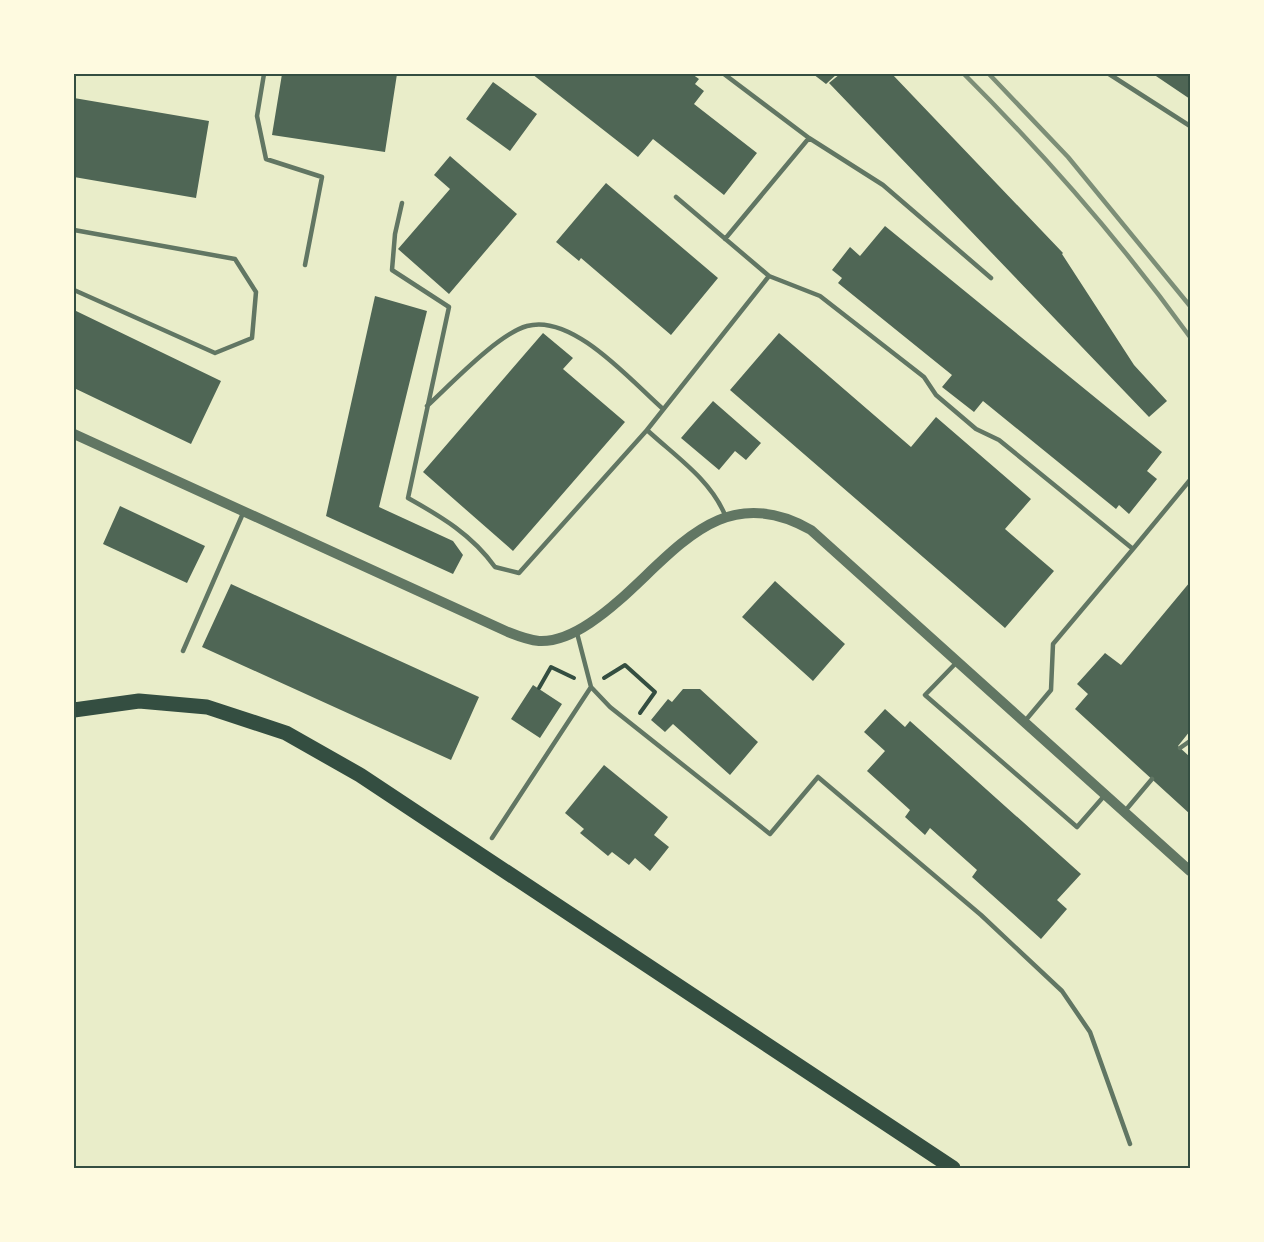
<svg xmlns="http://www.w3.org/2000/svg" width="1264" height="1242" viewBox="0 0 1264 1242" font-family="Montserrat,sans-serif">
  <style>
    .building { fill: #4f6655 }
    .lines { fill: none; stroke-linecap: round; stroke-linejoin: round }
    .path { stroke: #344e41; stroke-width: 4 }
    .service { stroke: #617663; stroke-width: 4.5 }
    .tertiary { stroke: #617663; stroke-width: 10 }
    .primary { stroke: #344e41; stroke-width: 15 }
    .rail { stroke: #7c8e77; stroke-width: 4.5 }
    .neatline { fill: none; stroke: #344e41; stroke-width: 2 }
  </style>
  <rect width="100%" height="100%" fill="#e9edc9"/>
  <path class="building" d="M 282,74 L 397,74 L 385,152 L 272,135 Z
    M 532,74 L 692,74 L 699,79 L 695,84 L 704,91 L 694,104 L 757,153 L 724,195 L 653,139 L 638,157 Z
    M 813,74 L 837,74 L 826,84 Z
    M 840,74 L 892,74 L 1063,253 L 1062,254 L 1134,365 L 1167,401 L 1149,417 L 829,83 Z
    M 1153,74 L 1190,74 L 1190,99 Z
    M 493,82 L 537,114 L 510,151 L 466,119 Z
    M 74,98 L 209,121 L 196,198 L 74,177 Z
    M 450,156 L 517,214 L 449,294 L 398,249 L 450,189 L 434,175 Z
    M 606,183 L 718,278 L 671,335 L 581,258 L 579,261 L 556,242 Z
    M 885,226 L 1162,452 L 1147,471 L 1157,479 L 1129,514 L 1119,505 L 1116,509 L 983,401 L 974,412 L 942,387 L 952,375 L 838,283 L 842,278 L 832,270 L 850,247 L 860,256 Z
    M 375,296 L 427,311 L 379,507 L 453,541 L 463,555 L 453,574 L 326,516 Z
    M 74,310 L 221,381 L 191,444 L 74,388 Z
    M 543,333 L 573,358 L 563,369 L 625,422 L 513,551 L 423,472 Z
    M 779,333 L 911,447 L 936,417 L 1031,499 L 1005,529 L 1054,571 L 1005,628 L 730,390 Z
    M 713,401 L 761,443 L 746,460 L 735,451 L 719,470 L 681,438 Z
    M 120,506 L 205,546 L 187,583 L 103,544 Z
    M 775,581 L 845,644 L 813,681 L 742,617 Z
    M 1190,582 L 1190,731 L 1178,746 L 1190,757 L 1190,814 L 1075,709 L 1088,694 L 1077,684 L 1105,653 L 1121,665 Z
    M 231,584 L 479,697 L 451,760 L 202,647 Z
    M 533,685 L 562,704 L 540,738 L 511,719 Z
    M 683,689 L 700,689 L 758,742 L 730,775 L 673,724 L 665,732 L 651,720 L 668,699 L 672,702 Z
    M 885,709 L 905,727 L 910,721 L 1081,874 L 1057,900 L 1067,909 L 1041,939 L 972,877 L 977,870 L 930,828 L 925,835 L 905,817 L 910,810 L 867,771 L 885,751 L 864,732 Z
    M 604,765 L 668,817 L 654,835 L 669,847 L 650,871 L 635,858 L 629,865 L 612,852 L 608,856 L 580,833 L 584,829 L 565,813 Z"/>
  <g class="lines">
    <path class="path" d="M 604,678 L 625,665 L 655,692 L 640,713
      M 539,688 L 551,667 L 574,678"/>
    <path class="service" d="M 264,74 L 257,116 L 266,159 L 322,177 L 305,265
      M 724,74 L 809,138 L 725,239
      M 1109,74 L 1190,126
      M 809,138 L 883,185 L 991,278
      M 676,197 L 769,276 L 647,430 C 675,456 710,479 725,515
      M 402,203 L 395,234 L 392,270 L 449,307 L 408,498 C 442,517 472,535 495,567 L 519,573 L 647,430
      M 74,230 L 235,259 L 256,292 L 252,338 L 215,353 L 74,290
      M 769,276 L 820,296 L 924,377 L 936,395 L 976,429 L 999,440 L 1133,549 L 1190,480
      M 427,406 C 451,384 498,334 527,326 C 573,313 632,382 663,409
      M 577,633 L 591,687 L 610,707 L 770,834 L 818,777 L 981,915 L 1062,991 L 1090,1032 L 1130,1144
      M 183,651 L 244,511
      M 957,662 L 925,695 L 1077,827 L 1105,795
      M 1025,721 L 1051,690 L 1053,644 L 1133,549
      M 1180,748 L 1190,741
      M 1125,811 L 1152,779
      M 492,838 L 591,687"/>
    <path class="tertiary" d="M 74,434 L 508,632 C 518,636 528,640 539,641 C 558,642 575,633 590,623 C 663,575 710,472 811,530 L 1190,871"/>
    <path class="primary" d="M 74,710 L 139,701 L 207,707 L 286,733 L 360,775 L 953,1168"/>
    <path class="rail" d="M 964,74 C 1046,156 1122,243 1190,337
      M 989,74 L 1068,157 L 1190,306"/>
  </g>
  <rect width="1264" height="1242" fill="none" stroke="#fefae0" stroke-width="150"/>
  <rect x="75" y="75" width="1114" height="1092" class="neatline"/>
</svg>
